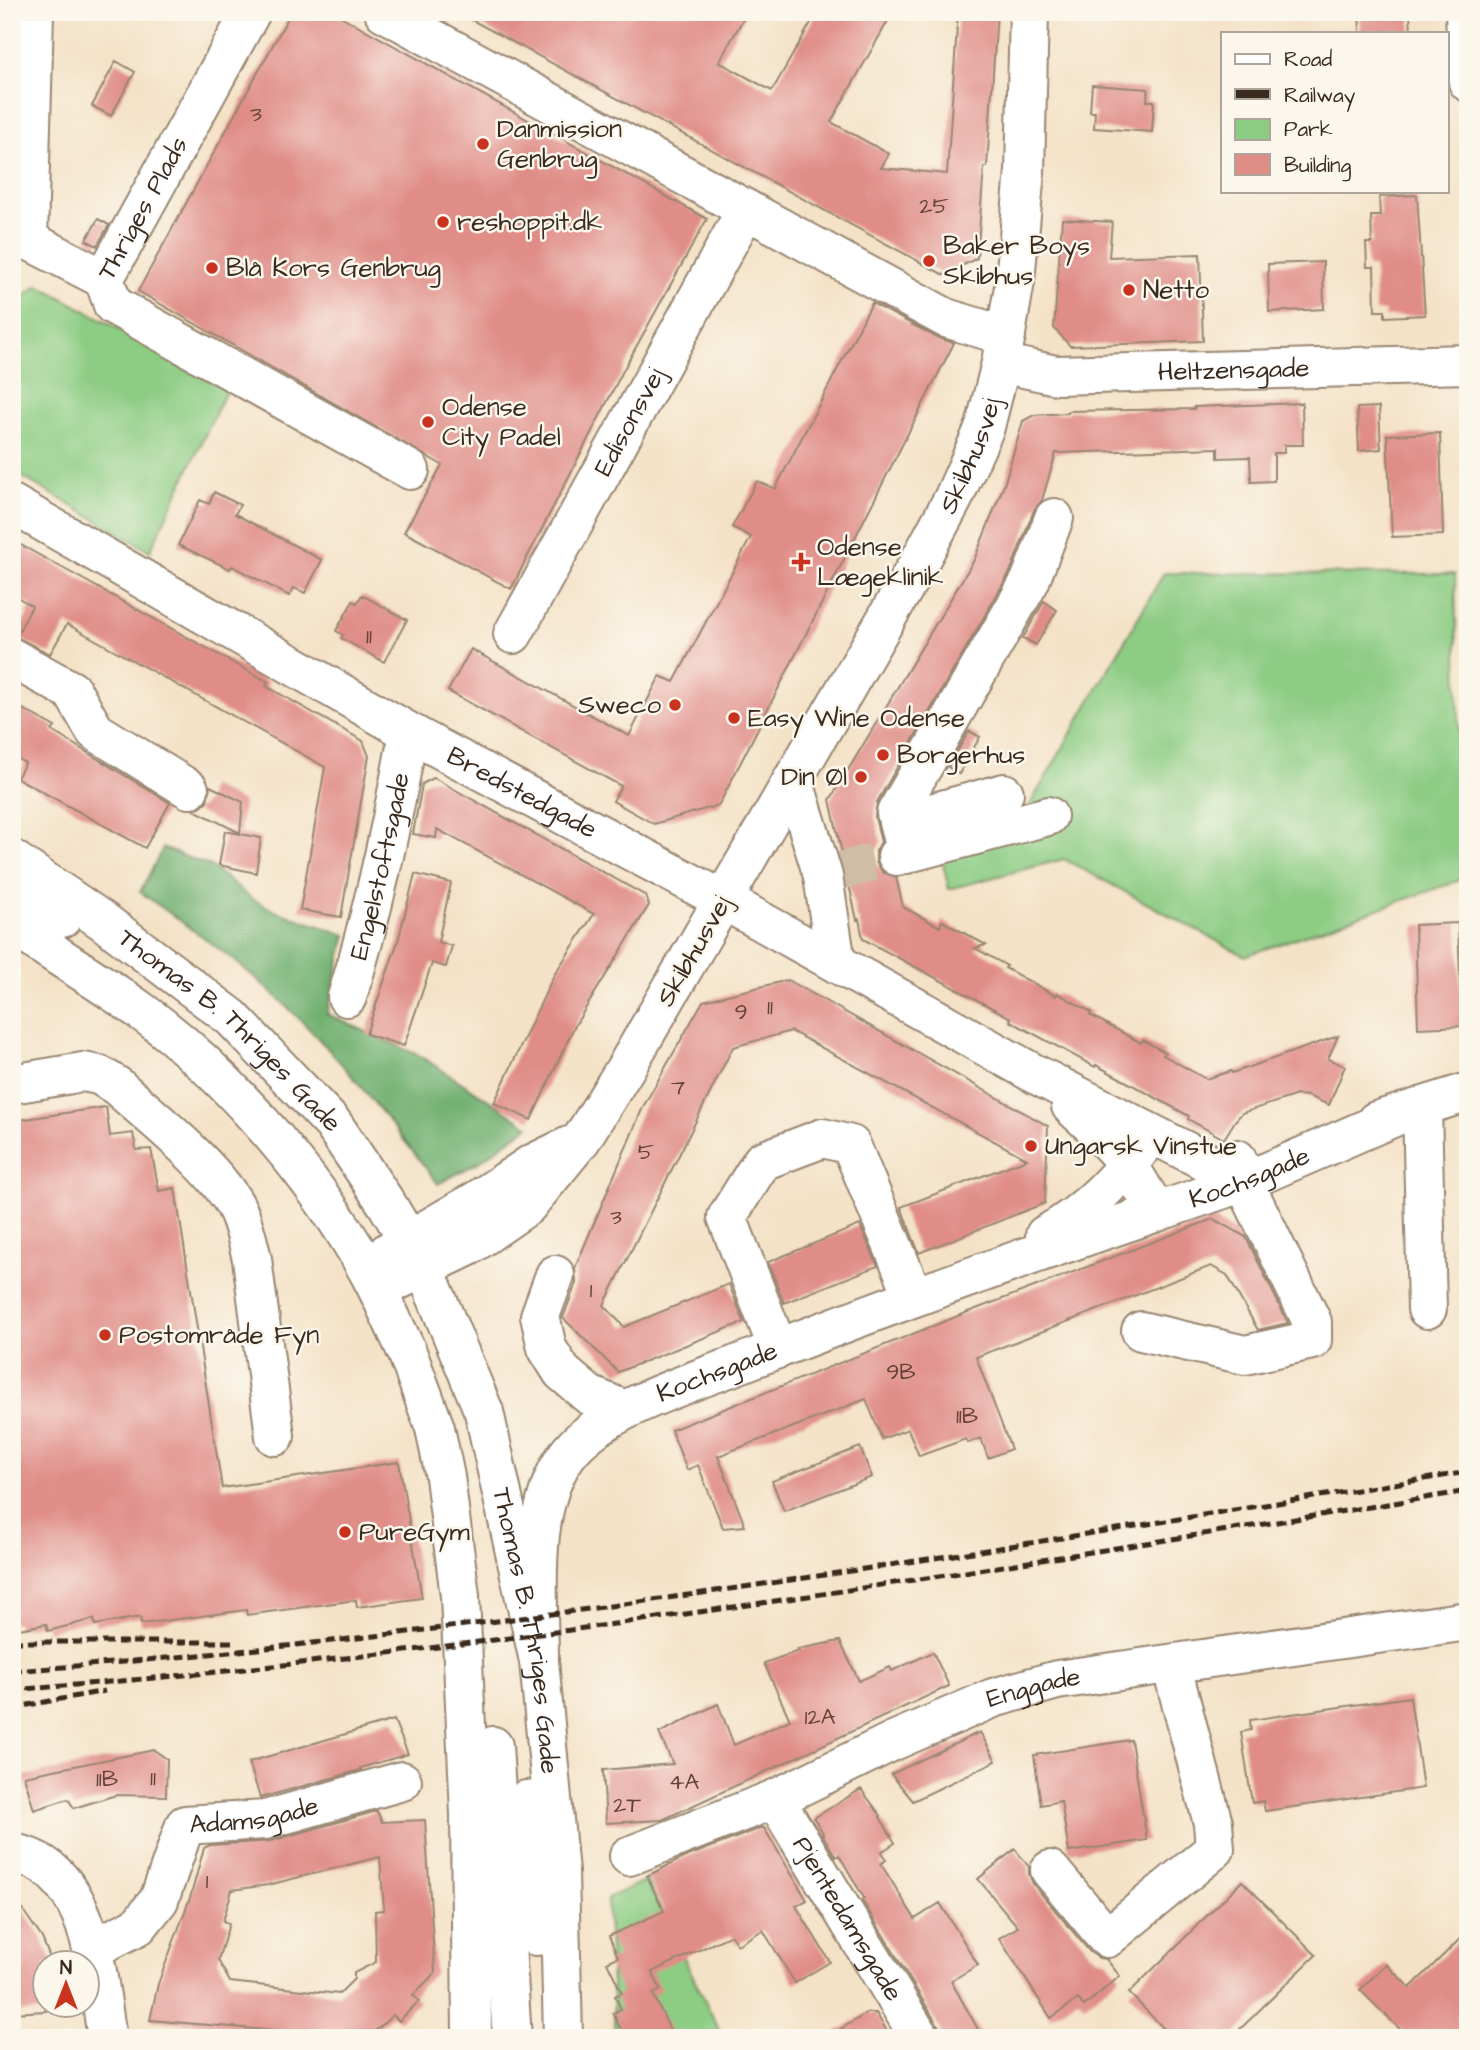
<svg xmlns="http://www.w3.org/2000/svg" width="1480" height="2050" viewBox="0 0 1480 2050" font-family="'Architects Daughter',sans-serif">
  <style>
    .green { fill: #8ccc83; stroke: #647b50; stroke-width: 2 }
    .forest { fill: #71b071; stroke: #566d48; stroke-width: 2 }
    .building { fill: #e08d88; fill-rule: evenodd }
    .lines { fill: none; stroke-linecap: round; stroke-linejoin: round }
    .minor-tunnel { stroke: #cfbda5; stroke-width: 38; stroke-dasharray: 38 19; stroke-linecap: butt }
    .minor-casing { stroke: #988672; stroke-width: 42 }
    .major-casing { stroke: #988672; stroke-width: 42 }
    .minor { stroke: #fff; stroke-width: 38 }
    .major { stroke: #fff; stroke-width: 38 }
    .rail { stroke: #3b2a1e; stroke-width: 5; stroke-dasharray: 10 5; stroke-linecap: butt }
    .poi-dot { fill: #c8321e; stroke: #fbf7ec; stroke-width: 2.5 }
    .labels { text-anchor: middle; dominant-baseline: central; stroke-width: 5; stroke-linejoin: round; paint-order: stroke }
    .number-label { font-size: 23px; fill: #644338 }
    .poi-label { font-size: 26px; fill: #3b2a1e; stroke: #fbf7ec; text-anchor: start }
    .street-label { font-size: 26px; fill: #3b2a1e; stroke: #fbf7ec }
  </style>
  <rect width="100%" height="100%" fill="#fbf7ec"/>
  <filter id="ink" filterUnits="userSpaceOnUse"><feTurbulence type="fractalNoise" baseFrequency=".0143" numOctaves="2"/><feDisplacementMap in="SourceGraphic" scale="14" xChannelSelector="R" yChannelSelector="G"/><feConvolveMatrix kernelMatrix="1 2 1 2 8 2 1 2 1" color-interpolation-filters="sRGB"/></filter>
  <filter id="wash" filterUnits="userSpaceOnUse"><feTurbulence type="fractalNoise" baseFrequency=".00686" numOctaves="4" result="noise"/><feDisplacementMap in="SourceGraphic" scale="28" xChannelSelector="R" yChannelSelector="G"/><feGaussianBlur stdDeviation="1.57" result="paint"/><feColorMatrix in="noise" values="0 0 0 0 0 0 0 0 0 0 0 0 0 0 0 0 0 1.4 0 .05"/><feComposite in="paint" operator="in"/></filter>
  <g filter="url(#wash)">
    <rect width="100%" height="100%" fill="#f4e2c7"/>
    <path class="green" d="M 38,285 L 228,387 L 150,551 L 12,471 L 12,306 Z
      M 1164,573 L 1455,574 L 1463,879 L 1245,956 L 1064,859 L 949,889 L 941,856 L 1024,815 Z
      M 646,1880 L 723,2038 L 615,2038 L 607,1898 Z"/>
    <path class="forest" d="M 163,848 L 212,867 L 252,899 L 275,911 L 346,935 L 327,1014 L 420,1056 L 529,1126 L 479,1162 L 438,1184 C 377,1105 315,1024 236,962 C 205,938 172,915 140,892 Z"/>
    <g id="blocks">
      <path class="building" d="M 291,12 L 333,12 L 707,219 L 625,367 L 511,589 L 404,532 L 442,465 L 138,291 Z
        M 457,12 L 747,12 L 719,62 L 772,91 L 817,12 L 893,12 L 831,122 L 889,154 L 881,168 L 947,174 L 958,12 L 997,12 L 987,167 L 984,167 L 977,258 L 944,275 Z
        M 1359,12 L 1410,12 L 1411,33 L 1360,33 Z
        M 116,61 L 135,72 L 111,116 L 92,106 Z
        M 1092,85 L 1148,89 L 1147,101 L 1154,101 L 1152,132 L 1094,128 L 1095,112 L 1090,112 Z
        M 1417,195 L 1425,315 L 1385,317 L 1385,311 L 1375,311 L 1374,267 L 1367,267 L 1366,243 L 1372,243 L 1371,216 L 1380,216 L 1379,197 Z
        M 98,219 L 109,225 L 97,246 L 86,240 Z
        M 1062,219 L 1112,222 L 1109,257 L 1200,254 L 1203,341 L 1070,346 L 1054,328 Z
        M 1323,262 L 1324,309 L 1269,312 L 1268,264 Z
        M 872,303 L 936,337 L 954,343 L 719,805 L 654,824 L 613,801 L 621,786 L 448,691 L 471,649 L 629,736 L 660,676 L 674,682 L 751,537 L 732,527 L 757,481 L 775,489 Z
        M 1302,403 L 1303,445 L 1284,445 L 1284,453 L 1274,453 L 1274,481 L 1251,482 L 1250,457 L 1218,458 L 1218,448 L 1056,453 L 1042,500 L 1034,510 L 1010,572 L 877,802 L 875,817 L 881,842 L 876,851 L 876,862 L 882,872 L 896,877 L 903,907 L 940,927 L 942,921 L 986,945 L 975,948 L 1007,966 L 1005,968 L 1056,996 L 1057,993 L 1091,1012 L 1090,1015 L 1141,1043 L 1143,1040 L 1165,1052 L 1163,1055 L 1206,1079 L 1231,1071 L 1232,1073 L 1338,1036 L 1328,1059 L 1345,1066 L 1329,1105 L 1308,1096 L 1297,1095 L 1242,1113 L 1235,1121 L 1224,1139 L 1188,1119 L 1189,1116 L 1096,1065 L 1095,1067 L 1010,1021 L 1011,1018 L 863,939 L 859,919 L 857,920 L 830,800 L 974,560 L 1004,485 L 1023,421 L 1034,415 L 1068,413 L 1068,411 L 1194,409 L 1194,407 Z
        M 1379,407 L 1381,449 L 1359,451 L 1357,408 Z
        M 1440,433 L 1443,535 L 1392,537 L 1387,435 Z
        M 214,492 L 240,505 L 235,514 L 322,560 L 305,593 L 294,588 L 289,596 L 232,566 L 230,569 L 178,545 L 200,500 L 209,504 Z
        M 12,540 L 268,682 L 266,686 L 363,741 L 369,756 L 341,917 L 300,910 L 325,767 L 67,624 L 50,654 L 16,637 L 32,606 L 12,594 Z
        M 362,595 L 407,620 L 384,662 L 341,638 L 343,635 L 336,631 L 353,601 L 357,603 Z
        M 1044,601 L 1057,610 L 1036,645 L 1023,638 Z
        M 12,703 L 55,727 L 52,731 L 170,803 L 145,848 L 17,778 L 25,763 L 12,756 Z
        M 969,731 L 980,737 L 959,774 L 948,767 Z
        M 434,778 L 646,896 L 649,905 L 574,1027 L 531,1120 L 494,1103 L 554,975 L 594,914 L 437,829 L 436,838 L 413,834 L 422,784 Z
        M 210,786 L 243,802 L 240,833 L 194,810 L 200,808 L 207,801 Z
        M 225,831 L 261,838 L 256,873 L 219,865 Z
        M 415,874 L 451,883 L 438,942 L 452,946 L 446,967 L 432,963 L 404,1046 L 366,1034 L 398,941 Z
        M 1458,923 L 1462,1026 L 1418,1028 L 1415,925 Z
        M 788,980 L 1048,1126 L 1045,1203 L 919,1253 L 901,1207 L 1027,1159 L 791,1031 L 733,1047 L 604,1305 L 624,1327 L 729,1284 L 744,1322 L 618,1372 L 563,1318 L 576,1283 L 575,1268 L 643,1107 L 703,1001 Z
        M 106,1107 L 110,1136 L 133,1133 L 136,1150 L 151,1149 L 159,1191 L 175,1188 L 222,1488 L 399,1462 L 422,1598 L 357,1607 L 356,1600 L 247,1615 L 246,1610 L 141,1624 L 140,1617 L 95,1625 L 94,1619 L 48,1631 L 46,1624 L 19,1629 L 17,1622 L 12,1623 L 12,1121 Z
        M 1213,1219 L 1246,1237 L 1288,1323 L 1258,1330 L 1227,1275 L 1211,1266 L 976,1357 L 1011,1449 L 988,1458 L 981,1438 L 968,1443 L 966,1439 L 919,1456 L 908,1429 L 882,1439 L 866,1399 L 718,1456 L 745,1526 L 723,1528 L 698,1465 L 687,1470 L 671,1430 L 968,1312 Z
        M 860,1225 L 878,1266 L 784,1303 L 768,1262 Z
        M 860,1447 L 872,1477 L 784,1511 L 772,1481 Z
        M 840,1641 L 859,1681 L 890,1667 L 892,1671 L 933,1652 L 949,1686 L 662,1820 L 606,1823 L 603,1770 L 673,1764 L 659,1733 L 718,1704 L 734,1745 L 790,1720 L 764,1663 L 799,1651 L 798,1649 Z
        M 1410,1697 L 1423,1788 L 1265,1811 L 1263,1801 L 1252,1803 L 1241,1732 L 1251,1730 L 1250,1720 Z
        M 394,1720 L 408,1754 L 360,1768 L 361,1770 L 260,1798 L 249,1762 Z
        M 980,1732 L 996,1761 L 913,1801 L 891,1774 Z
        M 1131,1740 L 1147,1840 L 1069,1852 L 1061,1801 L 1041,1805 L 1034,1755 Z
        M 154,1750 L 167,1759 L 166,1796 L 116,1795 L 74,1808 L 68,1799 L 34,1810 L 24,1776 Z
        M 861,1789 L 881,1816 L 880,1817 L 895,1843 L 881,1852 L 886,1860 L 881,1864 L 915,1919 L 940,1903 L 978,1965 L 951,1981 L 983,2038 L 942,2038 L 939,2027 L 862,1900 L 864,1898 L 839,1855 L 836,1857 L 822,1834 L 823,1833 L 814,1818 Z
        M 377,1811 L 382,1822 L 425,1820 L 435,1973 L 413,1995 L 419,2001 L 399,2021 L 393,2015 L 368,2038 L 360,2038 L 150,2020 L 158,1984 L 191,1895 L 204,1848 L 210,1845 L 271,1841 ZM 380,1857 L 384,1910 L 375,1911 L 376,1962 L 354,1973 L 354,1979 L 339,1994 L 230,1982 L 218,1960 L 229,1924 L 223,1921 L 232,1890 L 268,1885 Z
        M 761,1828 L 764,1828 L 807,1900 L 796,1906 L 830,1962 L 795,1983 L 763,1930 L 737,1945 L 731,1935 L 652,1972 L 661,1990 L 653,1994 L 674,2038 L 625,2038 L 613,2013 L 621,2009 L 615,1996 L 622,1993 L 607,1962 L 618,1957 L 609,1936 L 664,1911 L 647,1876 L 683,1858 Z
        M 1015,1849 L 1029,1867 L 1029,1874 L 1033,1884 L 1090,1952 L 1099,1958 L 1106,1959 L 1120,1976 L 1084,2006 L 1078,1999 L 1051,2018 L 999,1938 L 1018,1927 L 978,1879 Z
        M 1242,1881 L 1316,1955 L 1231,2038 L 1173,2038 L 1129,1993 Z
        M 12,1894 L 42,1938 L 52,1963 L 46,1963 L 46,2011 L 12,2013 Z
        M 1468,1931 L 1468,2038 L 1409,2038 L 1360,1990 L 1386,1964 L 1410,1988 Z
        M 867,2013 L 876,2013 L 891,2038 L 826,2038 Z"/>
    </g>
  </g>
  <g filter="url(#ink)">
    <use href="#blocks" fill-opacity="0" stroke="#988672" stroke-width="2"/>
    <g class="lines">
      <path class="minor-tunnel" d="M 836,872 L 897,856"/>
      <defs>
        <g id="minor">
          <path id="s1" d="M 34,12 L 28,240 L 104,279 L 251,12"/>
          <path d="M 384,12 L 946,318 L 1006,336"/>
          <path d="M 1465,12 L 1468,82"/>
          <path d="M 104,279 L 113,305 L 410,470"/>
          <path id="s2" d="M 1001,363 L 1056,375 L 1468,364"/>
          <path id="s3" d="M 12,504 L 414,735 L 723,900 L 918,564 L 953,499 L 985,427 L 1001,363 L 1015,281 L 1025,171 L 1029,12"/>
          <path id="s4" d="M 513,634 L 746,210"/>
          <path d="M 12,658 L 72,691 L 95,731 L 189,789"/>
          <path d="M 793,779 L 823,876 L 836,963"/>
          <path d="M 898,822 L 1004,793"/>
          <path d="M 906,854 L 896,813 L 1030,581 L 1054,518"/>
          <path d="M 897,856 L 1048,816"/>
          <path id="s5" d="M 347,997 C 372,916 390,834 405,751 L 414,735"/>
          <path d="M 12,1084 L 83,1072 L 99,1075 L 117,1086 C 152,1118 218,1169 238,1211 C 245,1227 248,1242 252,1259 L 275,1436"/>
          <path d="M 1422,1107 L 1427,1309"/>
          <path d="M 1045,1235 C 1089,1211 1118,1177 1149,1139"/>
          <path id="s6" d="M 424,1267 L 484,1412 L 539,1661 L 559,1872 L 563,2038"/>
          <path d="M 555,1275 L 540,1316 L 547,1348 L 562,1372 L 589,1395 L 625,1410"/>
          <path d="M 378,1290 L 407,1352 L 435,1428 L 445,1477 L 460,1596 L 470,1814 L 472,2038"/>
          <path d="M 1141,1331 L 1245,1355 L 1312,1340 L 1312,1322 L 1244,1182 L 1237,1159"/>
          <path d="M 778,1349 L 727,1217 L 762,1161 L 823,1138 L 851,1145 L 914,1297"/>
          <path id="s7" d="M 539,1661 C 539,1598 528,1508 567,1455 C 601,1409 691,1383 744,1362 C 880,1308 1018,1259 1157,1212"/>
          <path d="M 493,1746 L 512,2038"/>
          <path id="s8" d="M 775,1799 L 920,2038"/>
          <path d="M 526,1800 L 536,1936"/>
          <path d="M 12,1853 C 92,1866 97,1975 107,2038"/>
          <path id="s9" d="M 629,1856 L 775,1799 L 891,1742 L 993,1698 L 1057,1680 L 1468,1621"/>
          <path d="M 1050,1870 L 1107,1938 L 1215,1849 L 1213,1823 L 1171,1664"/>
          <path id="s10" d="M 92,1949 L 138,1926 L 159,1900 L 185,1825 L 265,1820 L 402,1781"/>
        </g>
        <g id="major">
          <path id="s11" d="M 12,859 L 103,921 L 232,1018 L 333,1124 L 388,1206 L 424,1267"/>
          <path d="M 12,892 L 52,918 L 62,918"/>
          <path d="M 12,924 C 54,955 99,981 141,1011 C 231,1076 328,1191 378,1290 L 469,1246 L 527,1206 L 581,1140 L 625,1069 L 723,900 L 1035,1074 L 1207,1162"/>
          <path id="s12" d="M 1071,1106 L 1096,1129 L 1128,1164 L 1157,1212 L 1244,1182 L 1401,1114"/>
          <path d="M 1376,1121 L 1468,1092"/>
          <path d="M 388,1252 L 476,1201 L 530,1165 L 569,1146"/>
        </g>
      </defs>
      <use href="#minor" class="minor-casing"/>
      <use href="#major" class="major-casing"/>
      <use href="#minor" class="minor"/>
      <use href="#major" class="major"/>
      <path class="rail" d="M 12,1642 L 233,1642
        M 12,1671 C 501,1635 984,1550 1468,1472
        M 12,1690 C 501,1653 984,1569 1468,1491
        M 12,1708 L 105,1691"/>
    </g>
  </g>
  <g class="poi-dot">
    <circle cx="483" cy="144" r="7"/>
    <circle cx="443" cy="222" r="7"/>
    <circle cx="929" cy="261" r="7"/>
    <circle cx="212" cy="268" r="7"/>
    <circle cx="1129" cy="290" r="7"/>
    <circle cx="428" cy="422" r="7"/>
    <path d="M797.5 551.5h7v7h7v7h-7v7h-7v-7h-7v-7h7z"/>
    <circle cx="675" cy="705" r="7"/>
    <circle cx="734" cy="718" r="7"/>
    <circle cx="883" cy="755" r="7"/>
    <circle cx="861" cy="777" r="7"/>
    <circle cx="1031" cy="1146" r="7"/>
    <circle cx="105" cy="1335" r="7"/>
    <circle cx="345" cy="1532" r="7"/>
  </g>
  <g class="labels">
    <g class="number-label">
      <text x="256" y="114">3</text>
      <text x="934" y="206">25</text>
      <text x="369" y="636">11</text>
      <text x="770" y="1007">11</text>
      <text x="741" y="1012">9</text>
      <text x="678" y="1087">7</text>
      <text x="646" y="1152">5</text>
      <text x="616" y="1217">3</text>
      <text x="591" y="1290">1</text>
      <text x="901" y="1372">9B</text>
      <text x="967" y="1416">11B</text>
      <text x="820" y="1717">12A</text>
      <text x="153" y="1778">11</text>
      <text x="107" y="1779">11B</text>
      <text x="684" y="1782">4A</text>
      <text x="627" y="1805">2T</text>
      <text x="207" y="1881">1</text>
    </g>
    <g class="poi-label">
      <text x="497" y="129">Danmission<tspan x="497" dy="30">Genbrug</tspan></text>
      <text x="457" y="222">reshoppit.dk</text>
      <text x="943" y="246">Baker Boys<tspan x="943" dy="30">Skibhus</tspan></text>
      <text x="226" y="268">Blå Kors Genbrug</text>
      <text x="1143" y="290">Netto</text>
      <text x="442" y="407">Odense<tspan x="442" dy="30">City Padel</tspan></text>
      <text x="817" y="547">Odense<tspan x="817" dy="30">Lægeklinik</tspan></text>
      <text x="661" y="705" text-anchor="end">Sweco</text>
      <text x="748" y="718">Easy Wine Odense</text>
      <text x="897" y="755">Borgerhus</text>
      <text x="847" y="777" text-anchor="end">Din Øl</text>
      <text x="1045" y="1146">Ungarsk Vinstue</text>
      <text x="119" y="1335">Postområde Fyn</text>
      <text x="359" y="1532">PureGym</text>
    </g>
    <g class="street-label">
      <text stroke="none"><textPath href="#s1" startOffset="394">Thriges Plads</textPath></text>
      <text stroke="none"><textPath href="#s2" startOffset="234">Heltzensgade</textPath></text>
      <text stroke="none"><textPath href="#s4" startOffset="242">Edisonsvej</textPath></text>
      <text stroke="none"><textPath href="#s3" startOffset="1323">Skibhusvej</textPath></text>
      <text stroke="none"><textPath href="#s3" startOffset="586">Bredstedgade</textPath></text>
      <text stroke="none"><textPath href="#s5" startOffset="135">Engelstoftsgade</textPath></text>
      <text transform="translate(694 951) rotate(-60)">Skibhusvej</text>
      <text stroke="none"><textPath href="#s11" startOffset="278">Thomas B. Thriges Gade</textPath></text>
      <text stroke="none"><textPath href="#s12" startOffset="236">Kochsgade</textPath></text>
      <text stroke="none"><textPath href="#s7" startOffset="385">Kochsgade</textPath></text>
      <text stroke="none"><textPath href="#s6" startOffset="380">Thomas B. Thriges Gade</textPath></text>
      <text stroke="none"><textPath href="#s9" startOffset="439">Enggade</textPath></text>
      <text stroke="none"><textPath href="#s10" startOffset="234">Adamsgade</textPath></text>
      <text stroke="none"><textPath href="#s8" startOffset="140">Pjentedamsgade</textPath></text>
    </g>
  </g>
  <rect width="1480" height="2050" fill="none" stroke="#fbf7ec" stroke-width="42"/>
  <rect x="1221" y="32" width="228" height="161" fill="#fbf7ec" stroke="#aea59a" stroke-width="2"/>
  <rect x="1235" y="54" width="35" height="10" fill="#ffffff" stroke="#aea59a" stroke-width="2"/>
  <text x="1284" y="66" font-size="21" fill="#3b2a1e">Road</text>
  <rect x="1235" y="89" width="35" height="10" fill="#3b2a1e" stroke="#aea59a" stroke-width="2"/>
  <text x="1284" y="102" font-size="21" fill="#3b2a1e">Railway</text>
  <rect x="1235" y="119" width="35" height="21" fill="#8ccc83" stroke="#aea59a" stroke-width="2"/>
  <text x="1284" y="136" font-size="21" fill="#3b2a1e">Park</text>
  <rect x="1235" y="154" width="35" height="21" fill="#e08d88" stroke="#aea59a" stroke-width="2"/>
  <text x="1284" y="172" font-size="21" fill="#3b2a1e">Building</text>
  <g transform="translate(66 1984)"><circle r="33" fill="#fbf7ec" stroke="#aea59a" stroke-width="2"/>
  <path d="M0-5L12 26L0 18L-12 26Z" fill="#c8321e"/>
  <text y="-10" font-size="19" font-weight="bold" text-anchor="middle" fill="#3b2a1e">N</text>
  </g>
</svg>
